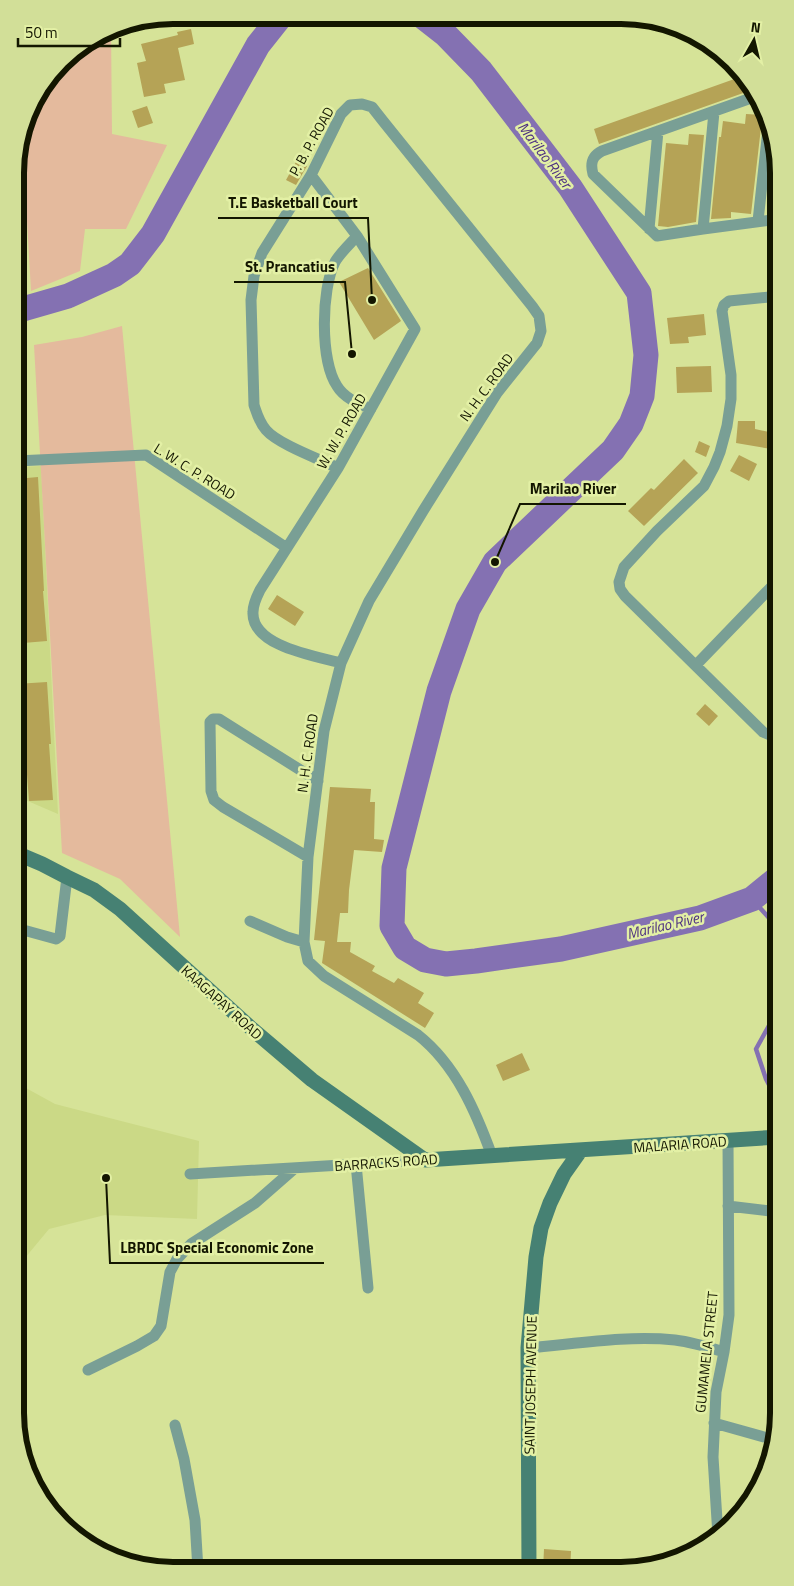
<svg xmlns="http://www.w3.org/2000/svg" width="794" height="1586" viewBox="0 0 794 1586" font-family="'Titillium Web',sans-serif">
  <style>
    .built { fill: #cbd986 }
    .green { fill: #e4ba9d }
    .lines { fill: none; stroke-linecap: round; stroke-linejoin: round }
    .stream { stroke: #8471b2; stroke-width: 4.5 }
    .river { stroke: #8471b2; stroke-width: 25 }
    .building { fill: #b5a356 }
    .street { stroke: #799f95; stroke-width: 11 }
    .secondary { stroke: #468173; stroke-width: 15 }
    .labels { text-anchor: middle; dominant-baseline: central; stroke-width: 5; stroke-linejoin: round; paint-order: stroke }
    .street-label { font-size: 14px; fill: #131600; stroke: #e3f0a5 }
    .water-label { font-size: 15px; font-style: italic; fill: #4d3080; stroke: #e3f0a5 }
    .rim { fill: none; stroke: #131600; stroke-width: 6 }
    .leader { fill: none; stroke: #131600; stroke-width: 2 }
    .callout-dot { fill: #131600; stroke: #e3f0a5; stroke-width: 2 }
    .callout-label { font-size: 15px; text-anchor: middle; font-weight: bold; fill: #131600; stroke: #e3f0a5; stroke-width: 5; stroke-linejoin: round; paint-order: stroke }
  </style>
  <rect width="100%" height="100%" fill="#d6e398"/>
  <path class="built" d="M 41,466 L 58,814 L 16,796 L 16,467 Z
    M 15,1082 L 55,1104 L 199,1141 L 197,1219 L 105,1215 L 49,1229 L 15,1270 Z"/>
  <path class="green" d="M 111,28 L 112,134 L 167,145 L 126,229 L 85,229 L 80,271 L 31,291 L 22,133 L 31,103 L 69,54 Z
    M 122,326 L 180,937 L 120,879 L 62,853 L 34,345 L 82,337 Z"/>
  <g class="lines">
    <path class="stream" d="M 752,899 L 779,929
      M 779,1104 L 766,1079 L 756,1049 L 771,1022 L 779,1016"/>
    <path class="river" d="M 423,17 L 446,35 L 481,71 L 570,187 L 639,293 L 646,355 L 642,396 L 631,424 L 613,450 L 495,562 L 468,609 L 439,691 L 394,868 L 392,926 L 405,948 L 425,960 L 446,964 L 476,961 L 561,949 L 700,918 L 752,899 L 779,877
      M 16,311 L 68,296 L 114,275 L 130,264 L 153,234 L 258,45 L 281,16"/>
  </g>
  <path class="building" d="M 191,29 L 194,44 L 178,48 L 185,80 L 164,84 L 166,93 L 144,97 L 137,63 L 146,61 L 141,44 L 178,35 L 177,32 Z
    M 740,77 L 749,91 L 599,144 L 594,129 Z
    M 147,106 L 153,123 L 138,128 L 132,111 Z
    M 746,114 L 763,115 L 762,119 L 751,214 L 731,212 L 731,218 L 711,219 L 719,137 L 721,137 L 723,121 L 745,124 Z
    M 689,134 L 704,135 L 696,222 L 668,227 L 658,226 L 666,143 L 688,145 Z
    M 774,143 L 779,173 L 779,210 L 767,209 Z
    M 297,160 L 307,166 L 296,185 L 286,180 Z
    M 368,268 L 401,321 L 374,340 L 339,282 Z
    M 704,314 L 706,335 L 688,337 L 689,343 L 670,344 L 667,318 Z
    M 711,366 L 712,392 L 677,393 L 676,367 Z
    M 738,421 L 755,421 L 755,429 L 779,434 L 777,450 L 736,443 Z
    M 699,441 L 710,446 L 706,457 L 695,452 Z
    M 739,455 L 757,464 L 749,481 L 730,471 Z
    M 684,459 L 698,473 L 644,526 L 628,511 L 651,488 L 654,490 Z
    M 38,477 L 44,591 L 43,591 L 47,641 L 23,643 L 16,521 L 16,479 Z
    M 277,595 L 304,612 L 295,626 L 268,609 Z
    M 47,682 L 51,744 L 49,744 L 53,800 L 29,801 L 26,761 L 16,762 L 16,684 Z
    M 705,704 L 718,716 L 709,726 L 696,714 Z
    M 330,787 L 371,789 L 370,802 L 375,802 L 374,839 L 384,840 L 382,852 L 354,850 L 349,890 L 348,913 L 340,913 L 337,942 L 351,942 L 350,952 L 375,966 L 372,971 L 394,983 L 398,978 L 424,993 L 418,1003 L 434,1013 L 425,1028 L 322,963 L 325,941 L 314,940 Z
    M 522,1053 L 530,1070 L 503,1081 L 496,1065 Z
    M 544,1549 L 571,1551 L 570,1571 L 543,1570 Z"/>
  <g class="lines">
    <path class="street" d="M 754,97 L 602,151 C 592,156 590,163 593,174 L 657,236 L 703,229 L 779,219
      M 311,175 L 357,236 L 415,329 L 338,468 L 260,590 C 257,596 253,604 253,612 C 251,646 315,656 341,663
      M 758,221 L 769,120
      M 649,229 L 658,131
      M 703,229 L 714,112
      M 357,236 C 350,244 340,253 335,262 C 321,289 320,361 337,386 C 344,398 359,404 371,409
      M 16,461 L 146,455 L 287,548
      M 338,468 C 319,459 278,444 266,430 C 259,422 257,414 254,405 L 251,300 L 254,276 L 262,253 L 311,175 L 341,114 L 350,105 L 362,104 L 372,107 L 383,121 L 532,306 L 539,316 L 541,331 L 537,343 L 497,393 L 423,511 L 369,601 L 341,663 L 324,731 L 308,857 L 304,942 L 308,961 L 324,976 L 418,1035 C 456,1065 476,1112 492,1156
      M 696,665 L 779,579
      M 779,739 L 763,732 L 625,596 L 620,589 L 619,582 L 624,567 L 657,531 L 704,486 L 714,467 L 720,452 L 727,426 L 731,399 L 731,375 L 722,311 L 724,305 L 729,301 L 779,296
      M 308,857 L 223,807 L 214,800 L 211,791 L 210,722 L 213,719 L 219,719 L 318,781
      M 250,921 L 287,937 L 304,942
      M 16,928 L 56,939 L 60,936 L 67,877
      M 356,1164 L 368,1288
      M 190,1174 L 425,1160
      M 728,1206 L 770,1211 L 779,1214
      M 528,1348 C 576,1344 626,1335 675,1340 C 691,1342 708,1347 724,1352
      M 88,1370 L 137,1346 L 154,1336 L 161,1326 L 170,1272 L 177,1259 L 191,1244 L 255,1203 L 295,1168
      M 714,1423 L 775,1440
      M 175,1425 L 184,1459 L 195,1520 L 198,1570
      M 718,1536 L 713,1457 L 716,1392 L 724,1352 L 729,1315 L 728,1141"/>
    <path class="secondary" d="M 16,853 L 42,864 L 67,877 L 94,890 L 120,909 L 252,1029 L 312,1080 L 425,1160 L 779,1137
      M 529,1571 L 528,1348 L 536,1257 L 541,1228 L 550,1203 L 564,1174 L 581,1150"/>
  </g>
  <g class="labels">
    <g class="street-label">
      <text transform="translate(311 141) rotate(-61)">P. B. P. ROAD</text>
      <text transform="translate(486 387) rotate(-54)">N. H. C. ROAD</text>
      <text transform="translate(341 431) rotate(-60)">W. W. P. ROAD</text>
      <text transform="translate(195 471) rotate(32)">L. W. C. P. ROAD</text>
      <text transform="translate(307 753) rotate(-82)">N. H. C. ROAD</text>
      <text transform="translate(222 1002) rotate(42)">KAAGAPAY ROAD</text>
      <text transform="translate(680 1144) rotate(-4)">MALARIA ROAD</text>
      <text transform="translate(386 1162) rotate(-4)">BARRACKS ROAD</text>
      <text transform="translate(706 1352) rotate(-84)">GUMAMELA STREET</text>
      <text transform="translate(530 1385) rotate(-89)">SAINT JOSEPH AVENUE</text>
    </g>
    <g class="water-label">
      <text transform="translate(545 155) rotate(53)">Marilao River</text>
      <text transform="translate(665 925) rotate(-13)">Marilao River</text>
    </g>
  </g>
  <path d="M0 0H794V1586H0ZM173 24H621A149 149 0 0 1 770 173V1413A149 149 0 0 1 621 1562H173A149 149 0 0 1 24 1413V173A149 149 0 0 1 173 24Z" fill="#d2df98" fill-rule="evenodd"/>
  <path class="rim" d="M173 24H621A149 149 0 0 1 770 173V1413A149 149 0 0 1 621 1562H173A149 149 0 0 1 24 1413V173A149 149 0 0 1 173 24Z"/>
  <path class="leader" d="M372 300L368 218H218M352 354L345 282H234M495 562L520 504H626M106 1178L110 1263H324"/>
  <g class="callout-dot">
    <circle cx="372" cy="300" r="5"/>
    <circle cx="352" cy="354" r="5"/>
    <circle cx="495" cy="562" r="5"/>
    <circle cx="106" cy="1178" r="5"/>
  </g>
  <g class="callout-label">
    <text x="293" y="208">T.E Basketball Court</text>
    <text x="290" y="272">St. Prancatius</text>
    <text x="573" y="494">Marilao River</text>
    <text x="217" y="1253">LBRDC Special Economic Zone</text>
  </g>
  <g transform="translate(754 40) rotate(8)" stroke="#e3f0a5" stroke-width="4" paint-order="stroke">
  <path d="M0-4L9 19L0 12L-9 19Z" fill="#131600"/>
  <text y="-8" font-size="14" font-weight="bold" text-anchor="middle" fill="#131600">N</text>
  </g>
  <path d="M18 38v8h102v-8" fill="none" stroke="#131600" stroke-width="2.5"/>
  <text x="25" y="38" font-size="15" fill="#131600" stroke="#e3f0a5" stroke-width="4" paint-order="stroke">50 m</text>
</svg>
